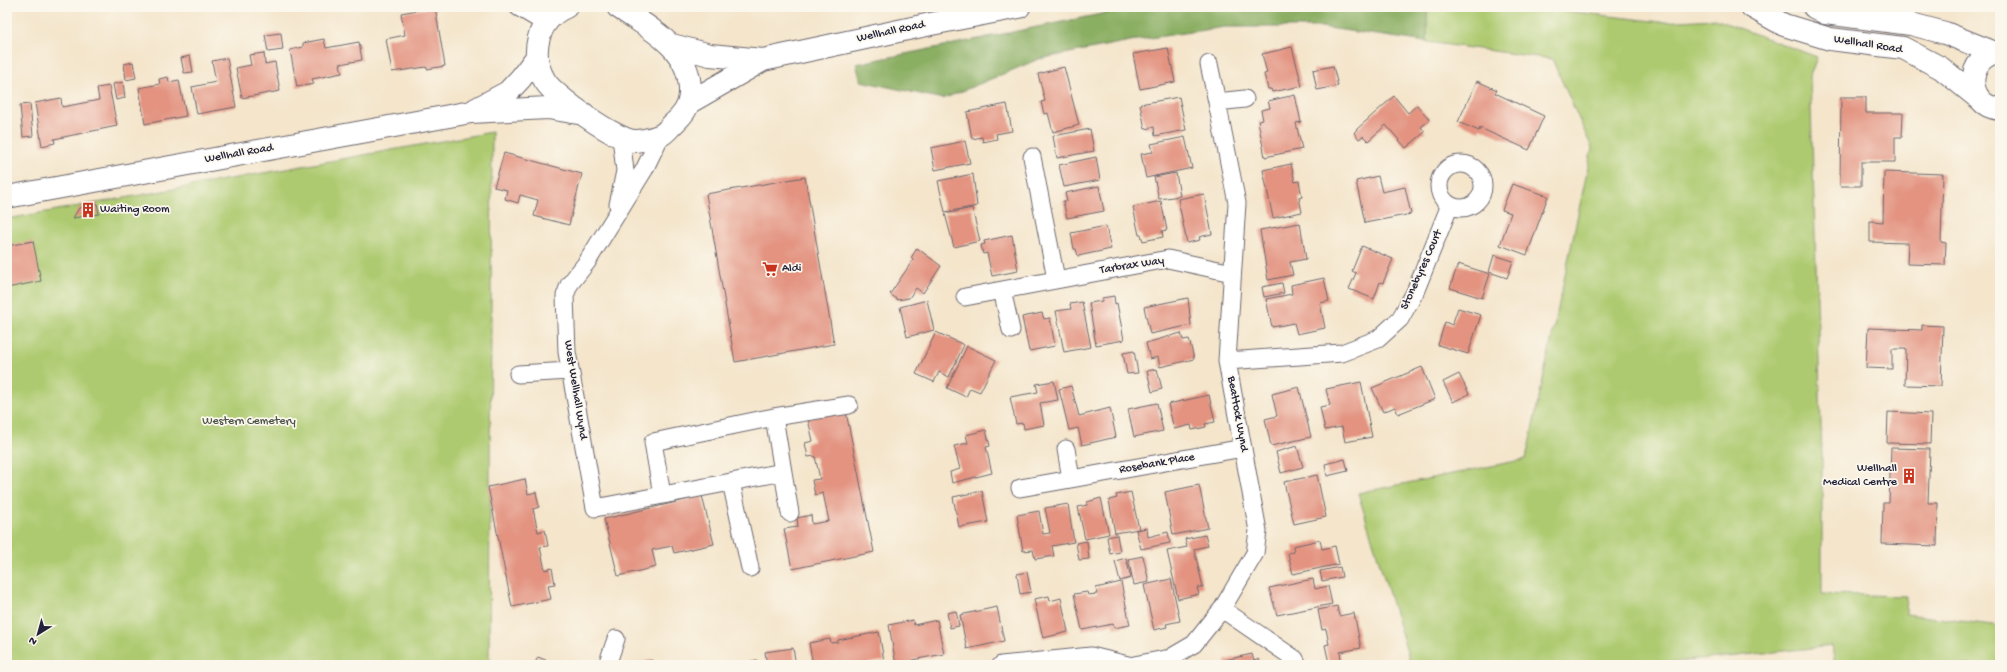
<svg xmlns="http://www.w3.org/2000/svg" width="2007" height="672" viewBox="0 0 2007 672" font-family="'Gochi Hand',sans-serif">
  <style>
    .green { fill: #adca70; stroke: #687656 }
    .forest { fill: #8aae62; stroke: #56684e }
    .building { fill: #e39380 }
    .lines { fill: none; stroke-linecap: round; stroke-linejoin: round }
    .street-casing { stroke: #6c666d; stroke-width: 19 }
    .secondary-casing { stroke: #6c666d; stroke-width: 24 }
    .street { stroke: #fff; stroke-width: 17 }
    .secondary { stroke: #fff; stroke-width: 22 }
    .labels { text-anchor: middle; dominant-baseline: central; stroke-width: 3.5; stroke-linejoin: round; paint-order: stroke }
    .street-label { font-size: 12px; fill: #22223b; stroke: #fbf7ec }
    .poi-label { font-size: 12px; fill: #22223b; stroke: #fbf7ec; text-anchor: start }
    .park-label { font-size: 12px; fill: #4c544b; stroke: #fbf7ec }
  </style>
  <rect width="100%" height="100%" fill="#fbf7ec"/>
  <filter id="ink" filterUnits="userSpaceOnUse"><feTurbulence type="fractalNoise" baseFrequency=".025" numOctaves="2"/><feDisplacementMap in="SourceGraphic" scale="8" xChannelSelector="R" yChannelSelector="G"/><feConvolveMatrix kernelMatrix="1 2 1 2 8 2 1 2 1" color-interpolation-filters="sRGB"/></filter>
  <filter id="wash" filterUnits="userSpaceOnUse"><feTurbulence type="fractalNoise" baseFrequency=".012" numOctaves="4" result="noise"/><feDisplacementMap in="SourceGraphic" scale="16" xChannelSelector="R" yChannelSelector="G"/><feGaussianBlur stdDeviation="0.9" result="paint"/><feColorMatrix in="noise" values="0 0 0 0 0 0 0 0 0 0 0 0 0 0 0 0 0 1.4 0 .05"/><feComposite in="paint" operator="in"/></filter>
  <g filter="url(#wash)">
    <rect width="100%" height="100%" fill="#f4e5cb"/>
    <path class="green" d="M 1427,7 L 1531,7 L 1661,22 L 1715,19 L 1817,57 L 1810,76 L 1822,457 L 1822,594 L 1907,596 L 1906,614 L 2000,626 L 2000,665 L 1835,665 L 1832,646 L 1650,665 L 1411,665 L 1358,493 L 1526,459 L 1592,148 L 1552,59 L 1427,42 Z
      M 492,132 L 489,665 L 7,665 L 7,219 Z"/>
    <path class="forest" d="M 1135,7 L 1427,7 L 1427,42 L 1321,27 L 1225,27 L 1130,41 L 1039,59 L 943,99 L 861,81 L 856,64 Z"/>
    <g id="blocks">
      <path class="building" d="M 435,7 L 445,66 L 427,69 L 426,67 L 392,72 L 386,39 L 405,35 L 401,13 Z
        M 684,7 L 698,7 L 698,8 L 684,10 Z
        M 281,33 L 283,50 L 268,52 L 265,35 Z
        M 324,39 L 326,48 L 359,42 L 362,60 L 340,64 L 342,73 L 312,79 L 314,84 L 297,87 L 290,50 L 303,47 L 303,43 Z
        M 1292,47 L 1302,86 L 1272,92 L 1271,89 L 1268,89 L 1264,74 L 1267,73 L 1262,54 Z
        M 1168,48 L 1175,82 L 1140,89 L 1133,54 Z
        M 264,53 L 265,64 L 275,62 L 280,91 L 242,98 L 236,68 L 251,65 L 249,55 Z
        M 190,56 L 193,72 L 184,73 L 181,58 Z
        M 227,58 L 236,107 L 197,114 L 192,87 L 216,82 L 212,61 Z
        M 133,62 L 136,78 L 126,80 L 124,64 Z
        M 1333,66 L 1338,86 L 1317,90 L 1313,70 Z
        M 1064,67 L 1079,125 L 1053,132 L 1048,113 L 1044,114 L 1041,102 L 1045,101 L 1038,74 Z
        M 168,77 L 169,82 L 179,80 L 186,116 L 145,124 L 139,88 L 160,84 L 159,79 Z
        M 1477,81 L 1497,90 L 1495,93 L 1544,116 L 1529,150 L 1480,128 L 1479,131 L 1458,122 Z
        M 123,82 L 125,98 L 116,100 L 113,84 Z
        M 109,86 L 117,126 L 54,139 L 55,143 L 42,146 L 35,103 L 61,98 L 62,107 L 99,100 L 97,88 Z
        M 1295,95 L 1301,122 L 1296,123 L 1302,149 L 1265,157 L 1258,121 L 1263,120 L 1261,110 L 1270,108 L 1268,101 Z
        M 1394,96 L 1408,113 L 1417,105 L 1430,120 L 1421,127 L 1425,132 L 1406,148 L 1386,125 L 1368,141 L 1363,136 L 1359,139 L 1354,133 L 1357,129 Z
        M 1179,97 L 1186,130 L 1155,136 L 1154,127 L 1145,129 L 1140,104 Z
        M 1841,97 L 1866,97 L 1866,113 L 1903,113 L 1902,137 L 1895,137 L 1895,162 L 1861,162 L 1861,186 L 1840,186 Z
        M 30,104 L 33,136 L 23,137 L 20,105 Z
        M 1007,104 L 1012,131 L 996,134 L 997,139 L 983,142 L 982,137 L 972,139 L 967,112 Z
        M 1090,129 L 1094,151 L 1057,158 L 1053,136 Z
        M 7,130 L 11,153 L 7,153 Z
        M 1185,137 L 1192,168 L 1146,178 L 1141,154 L 1153,152 L 1151,144 Z
        M 965,141 L 970,163 L 935,170 L 931,148 Z
        M 504,153 L 582,174 L 569,225 L 534,216 L 538,200 L 520,195 L 518,203 L 505,199 L 507,190 L 494,187 Z
        M 1096,157 L 1100,180 L 1064,187 L 1059,165 Z
        M 1291,164 L 1295,182 L 1299,181 L 1302,197 L 1299,198 L 1302,212 L 1273,218 L 1263,170 Z
        M 1884,172 L 1943,174 L 1941,242 L 1946,243 L 1945,265 L 1907,264 L 1908,243 L 1870,242 L 1870,221 L 1883,222 Z
        M 1176,173 L 1180,196 L 1159,199 L 1154,177 Z
        M 973,174 L 977,206 L 945,212 L 938,181 Z
        M 1378,176 L 1382,192 L 1405,187 L 1411,214 L 1365,223 L 1356,181 Z
        M 805,177 L 834,344 L 735,362 L 706,194 Z
        M 1512,184 L 1548,196 L 1527,255 L 1500,245 L 1511,213 L 1502,210 Z
        M 1099,186 L 1104,211 L 1067,218 L 1063,201 L 1067,201 L 1065,193 Z
        M 1204,194 L 1212,234 L 1199,237 L 1200,240 L 1187,243 L 1178,199 Z
        M 1161,201 L 1167,230 L 1162,231 L 1163,237 L 1143,241 L 1141,235 L 1139,235 L 1133,207 Z
        M 97,203 L 99,214 L 73,218 L 79,208 Z
        M 972,208 L 980,241 L 954,247 L 945,214 Z
        M 1300,223 L 1306,259 L 1290,262 L 1293,275 L 1268,280 L 1260,230 Z
        M 1106,226 L 1111,249 L 1078,256 L 1076,249 L 1074,249 L 1071,233 Z
        M 1012,235 L 1018,271 L 992,276 L 987,253 L 983,254 L 981,245 L 985,244 L 984,241 Z
        M 33,241 L 41,281 L 7,288 L 7,246 Z
        M 1362,246 L 1393,259 L 1383,283 L 1380,282 L 1374,299 L 1349,289 L 1356,273 L 1352,271 Z
        M 917,248 L 941,266 L 923,293 L 916,288 L 909,298 L 898,300 L 890,294 L 913,260 L 911,258 Z
        M 1494,255 L 1513,261 L 1507,278 L 1489,272 Z
        M 1458,264 L 1490,274 L 1482,298 L 1450,288 Z
        M 1324,278 L 1329,301 L 1320,303 L 1325,328 L 1297,334 L 1294,323 L 1272,327 L 1266,299 L 1292,294 L 1291,285 Z
        M 1282,283 L 1284,293 L 1264,297 L 1262,287 Z
        M 1114,296 L 1115,304 L 1117,303 L 1124,340 L 1096,345 L 1089,303 L 1102,301 L 1102,298 Z
        M 1188,298 L 1191,325 L 1150,334 L 1144,307 Z
        M 927,300 L 934,330 L 907,337 L 900,307 Z
        M 1082,302 L 1091,347 L 1064,352 L 1056,311 L 1071,309 L 1070,304 Z
        M 1458,308 L 1481,315 L 1468,354 L 1438,345 L 1445,322 L 1452,325 Z
        M 1042,313 L 1044,319 L 1050,318 L 1055,346 L 1029,351 L 1022,317 Z
        M 1922,325 L 1943,326 L 1941,386 L 1905,385 L 1906,349 L 1892,349 L 1892,369 L 1866,368 L 1868,328 L 1922,330 Z
        M 936,332 L 964,345 L 949,377 L 939,372 L 934,382 L 916,374 Z
        M 1181,333 L 1183,340 L 1189,339 L 1194,359 L 1160,367 L 1158,357 L 1150,359 L 1146,343 Z
        M 967,346 L 996,360 L 980,392 L 970,388 L 966,397 L 947,388 Z
        M 1134,351 L 1138,373 L 1127,374 L 1123,353 Z
        M 1422,367 L 1435,399 L 1398,414 L 1395,407 L 1383,412 L 1372,388 Z
        M 1157,369 L 1162,389 L 1152,392 L 1147,371 Z
        M 1459,374 L 1469,394 L 1453,402 L 1443,382 Z
        M 1054,381 L 1058,400 L 1040,403 L 1044,425 L 1024,429 L 1023,423 L 1016,424 L 1010,397 L 1038,392 L 1036,384 Z
        M 1361,382 L 1372,437 L 1345,442 L 1342,427 L 1325,430 L 1320,407 L 1330,405 L 1326,389 Z
        M 1071,386 L 1079,416 L 1110,408 L 1116,437 L 1082,445 L 1078,428 L 1069,430 L 1059,389 Z
        M 1299,387 L 1311,437 L 1271,446 L 1265,419 L 1277,416 L 1272,394 Z
        M 1209,395 L 1215,422 L 1205,424 L 1206,427 L 1192,430 L 1191,425 L 1174,429 L 1168,404 Z
        M 1157,403 L 1163,431 L 1134,437 L 1128,409 Z
        M 845,407 L 874,552 L 792,569 L 784,529 L 798,527 L 797,518 L 811,515 L 812,524 L 829,521 L 823,493 L 815,495 L 812,480 L 820,479 L 815,456 L 808,457 L 805,443 L 813,441 L 807,415 Z
        M 1888,412 L 1931,414 L 1930,444 L 1887,443 Z
        M 986,430 L 990,446 L 986,447 L 992,473 L 952,483 L 950,472 L 960,469 L 954,446 L 968,443 L 966,435 Z
        M 1297,446 L 1303,467 L 1281,473 L 1276,452 Z
        M 1891,448 L 1930,449 L 1928,503 L 1938,503 L 1937,546 L 1882,544 L 1883,503 L 1889,503 Z
        M 1345,459 L 1348,471 L 1327,476 L 1325,464 Z
        M 1317,475 L 1326,517 L 1294,524 L 1284,482 Z
        M 525,479 L 528,494 L 536,492 L 539,507 L 533,509 L 538,532 L 545,530 L 548,546 L 540,547 L 545,570 L 552,568 L 555,584 L 548,585 L 551,599 L 512,607 L 488,487 Z
        M 1199,485 L 1208,528 L 1173,535 L 1165,492 Z
        M 982,491 L 988,522 L 959,527 L 953,497 Z
        M 1131,492 L 1139,529 L 1115,533 L 1109,500 L 1117,498 L 1116,495 Z
        M 702,496 L 714,544 L 674,553 L 672,546 L 652,550 L 656,567 L 618,576 L 604,519 Z
        M 1101,498 L 1109,534 L 1085,539 L 1078,507 L 1087,505 L 1087,502 Z
        M 1068,504 L 1074,542 L 1052,546 L 1054,556 L 1035,559 L 1033,550 L 1023,551 L 1017,515 L 1039,511 L 1043,534 L 1050,533 L 1045,508 Z
        M 1147,528 L 1148,537 L 1168,532 L 1170,543 L 1141,549 L 1136,530 Z
        M 1117,535 L 1120,552 L 1110,554 L 1107,537 Z
        M 1205,535 L 1208,546 L 1194,549 L 1203,587 L 1197,588 L 1199,594 L 1178,599 L 1167,551 L 1187,547 L 1185,539 Z
        M 1320,540 L 1322,549 L 1335,546 L 1339,564 L 1293,574 L 1288,553 L 1294,552 L 1293,546 Z
        M 1087,541 L 1089,559 L 1079,560 L 1076,543 Z
        M 1143,556 L 1149,582 L 1134,585 L 1128,559 Z
        M 1126,558 L 1131,578 L 1120,581 L 1115,561 Z
        M 1340,567 L 1342,577 L 1322,581 L 1320,571 Z
        M 1027,572 L 1031,592 L 1020,594 L 1017,574 Z
        M 1171,579 L 1180,621 L 1166,624 L 1167,627 L 1154,630 L 1144,585 Z
        M 1313,579 L 1315,589 L 1328,586 L 1332,604 L 1277,615 L 1269,588 Z
        M 1121,582 L 1130,625 L 1114,628 L 1113,624 L 1082,630 L 1074,594 L 1087,592 L 1088,595 L 1097,594 L 1096,588 Z
        M 1049,596 L 1050,601 L 1061,598 L 1068,632 L 1043,638 L 1034,599 Z
        M 1337,606 L 1339,616 L 1354,613 L 1361,648 L 1340,652 L 1341,660 L 1329,663 L 1325,645 L 1329,644 L 1326,629 L 1322,630 L 1318,610 Z
        M 997,607 L 1004,641 L 967,649 L 960,615 Z
        M 956,611 L 959,626 L 950,628 L 947,613 Z
        M 913,620 L 914,625 L 937,620 L 944,654 L 912,660 L 913,664 L 896,665 L 889,625 Z
        M 879,632 L 884,661 L 860,665 L 813,665 L 809,643 L 830,639 L 831,643 L 838,642 L 838,640 Z
        M 793,648 L 796,665 L 767,665 L 765,652 Z
        M 1252,654 L 1254,661 L 1259,659 L 1260,665 L 1226,665 L 1225,660 Z
        M 538,657 L 558,665 L 534,665 Z
        M 652,660 L 653,665 L 634,665 L 634,664 Z
        M 757,660 L 758,665 L 737,665 L 737,664 Z"/>
    </g>
  </g>
  <g filter="url(#ink)">
    <use href="#blocks" fill-opacity="0" stroke="#6c666d" stroke-width="1"/>
    <g class="lines">
      <defs>
        <path id="street" d="M 518,7 L 545,23
          M 1209,64 L 1217,102 L 1245,99
          M 661,135 L 644,170 L 587,262 L 569,285 L 565,296 L 567,352 L 595,508 L 731,482 L 750,568
          M 1032,157 L 1056,279
          M1439 186a22 22 0 1 1 44 0a22 22 0 1 1-44 0Z
          M 618,205 L 625,171 L 621,137
          M 1002,290 L 1011,330
          M 965,297 L 1168,259 L 1232,273
          M 1227,361 L 1342,353 L 1378,339 L 1400,319 L 1415,292 L 1450,205
          M 518,374 L 570,371
          M 774,417 L 849,405
          M 783,472 L 790,513
          M 1071,479 L 1243,448
          M 1020,488 L 1071,479 L 1066,449
          M 662,495 L 653,442 L 774,417 L 783,472 L 731,482
          M 1222,609 L 1295,659 L 1298,665
          M 607,665 L 616,639
          M 1001,665 L 1091,656 L 1128,665
          M 1134,665 L 1170,658 L 1194,644 L 1222,609 L 1255,553 L 1258,531 L 1227,361 L 1237,203 L 1217,102"/>
        <path id="secondary" d="M 566,7 C 537,19 529,55 545,81 C 555,97 616,140 634,141 C 641,141 655,138 661,135 C 665,133 669,128 672,125 C 683,115 690,107 690,92 C 691,48 650,29 618,7
          M 1752,7 L 1784,25 L 1830,39 L 1903,48 L 1941,68 L 1977,97
          M 1814,7 L 1825,13 L 1911,24 L 1945,33 L 1995,53
          M 672,45 L 710,55 L 763,60 L 931,24 L 1019,7
          M 2000,52 C 1965,55 1964,106 2000,109
          M 690,102 L 763,60
          M 476,109 L 508,92 L 521,78 L 536,58
          M 7,197 L 471,112 L 548,108 L 584,114"/>
      </defs>
      <use href="#street" class="street-casing"/>
      <use href="#secondary" class="secondary-casing"/>
      <use href="#street" class="street"/>
      <use href="#secondary" class="secondary"/>
    </g>
  </g>
  <defs>
    <symbol id="building-bare" viewBox="-9 -9 18 18"><path d="M-4-6H4V6H1V3H-1V6H-4ZM-2.5-4.3h1.7v1.8h-1.7ZM.8-4.3h1.7v1.8H.8ZM-2.5-1h1.7V.8h-1.7ZM.8-1h1.7V.8H.8Z" fill="#c8321e" stroke="#fbf7ec" stroke-width="2.5" paint-order="stroke"/></symbol>
    <symbol id="supermarket-bare" viewBox="-9 -9 18 18"><path d="M-6-5.5h2.5l.6 2H6L4.5 2H-2.5L-4.4-4H-6ZM-1.5 3.2a1.3 1.3 0 1 0 .1 0ZM3 3.2a1.3 1.3 0 1 0 .1 0Z" fill="#c8321e" stroke="#fbf7ec" stroke-width="2.5" paint-order="stroke"/></symbol>
  </defs>
  <g fill-rule="evenodd">
    <use href="#building-bare" x="77" y="199" width="22" height="22"/>
    <use href="#supermarket-bare" x="759" y="258" width="22" height="22"/>
    <use href="#building-bare" x="1898" y="465" width="22" height="22"/>
  </g>
  <g class="labels">
    <g class="street-label">
      <text transform="translate(891 32) rotate(-12)">Wellhall Road</text>
      <text transform="translate(1868 45) rotate(9)">Wellhall Road</text>
      <text transform="translate(239 154) rotate(-10)">Wellhall Road</text>
      <text transform="translate(1132 266) rotate(-9)">Tarbrax Way</text>
      <text transform="translate(1422 270) rotate(-66)">Stonebyres Court</text>
      <text transform="translate(575 390) rotate(81)">West Wellhall Wynd</text>
      <text transform="translate(1237 414) rotate(80)">Beattock Wynd</text>
      <text transform="translate(1157 464) rotate(-10)">Rosebank Place</text>
    </g>
    <g class="poi-label">
      <text x="100" y="210">Waiting Room</text>
      <text x="782" y="269">Aldi</text>
      <text x="1897" y="469" text-anchor="end">Wellhall<tspan x="1897" dy="14">Medical Centre</tspan></text>
    </g>
    <g class="park-label">
      <text x="249" y="422">Western Cemetery</text>
    </g>
  </g>
  <rect width="2007" height="672" fill="none" stroke="#fbf7ec" stroke-width="24"/>
  <g transform="translate(38 634) rotate(217)" stroke="#fbf7ec" stroke-width="3" paint-order="stroke">
  <path d="M0-3L7 15L0 10L-7 15Z" fill="#22223b"/>
  <text y="-6" font-size="11" font-weight="bold" text-anchor="middle" fill="#22223b">N</text>
  </g>
</svg>
